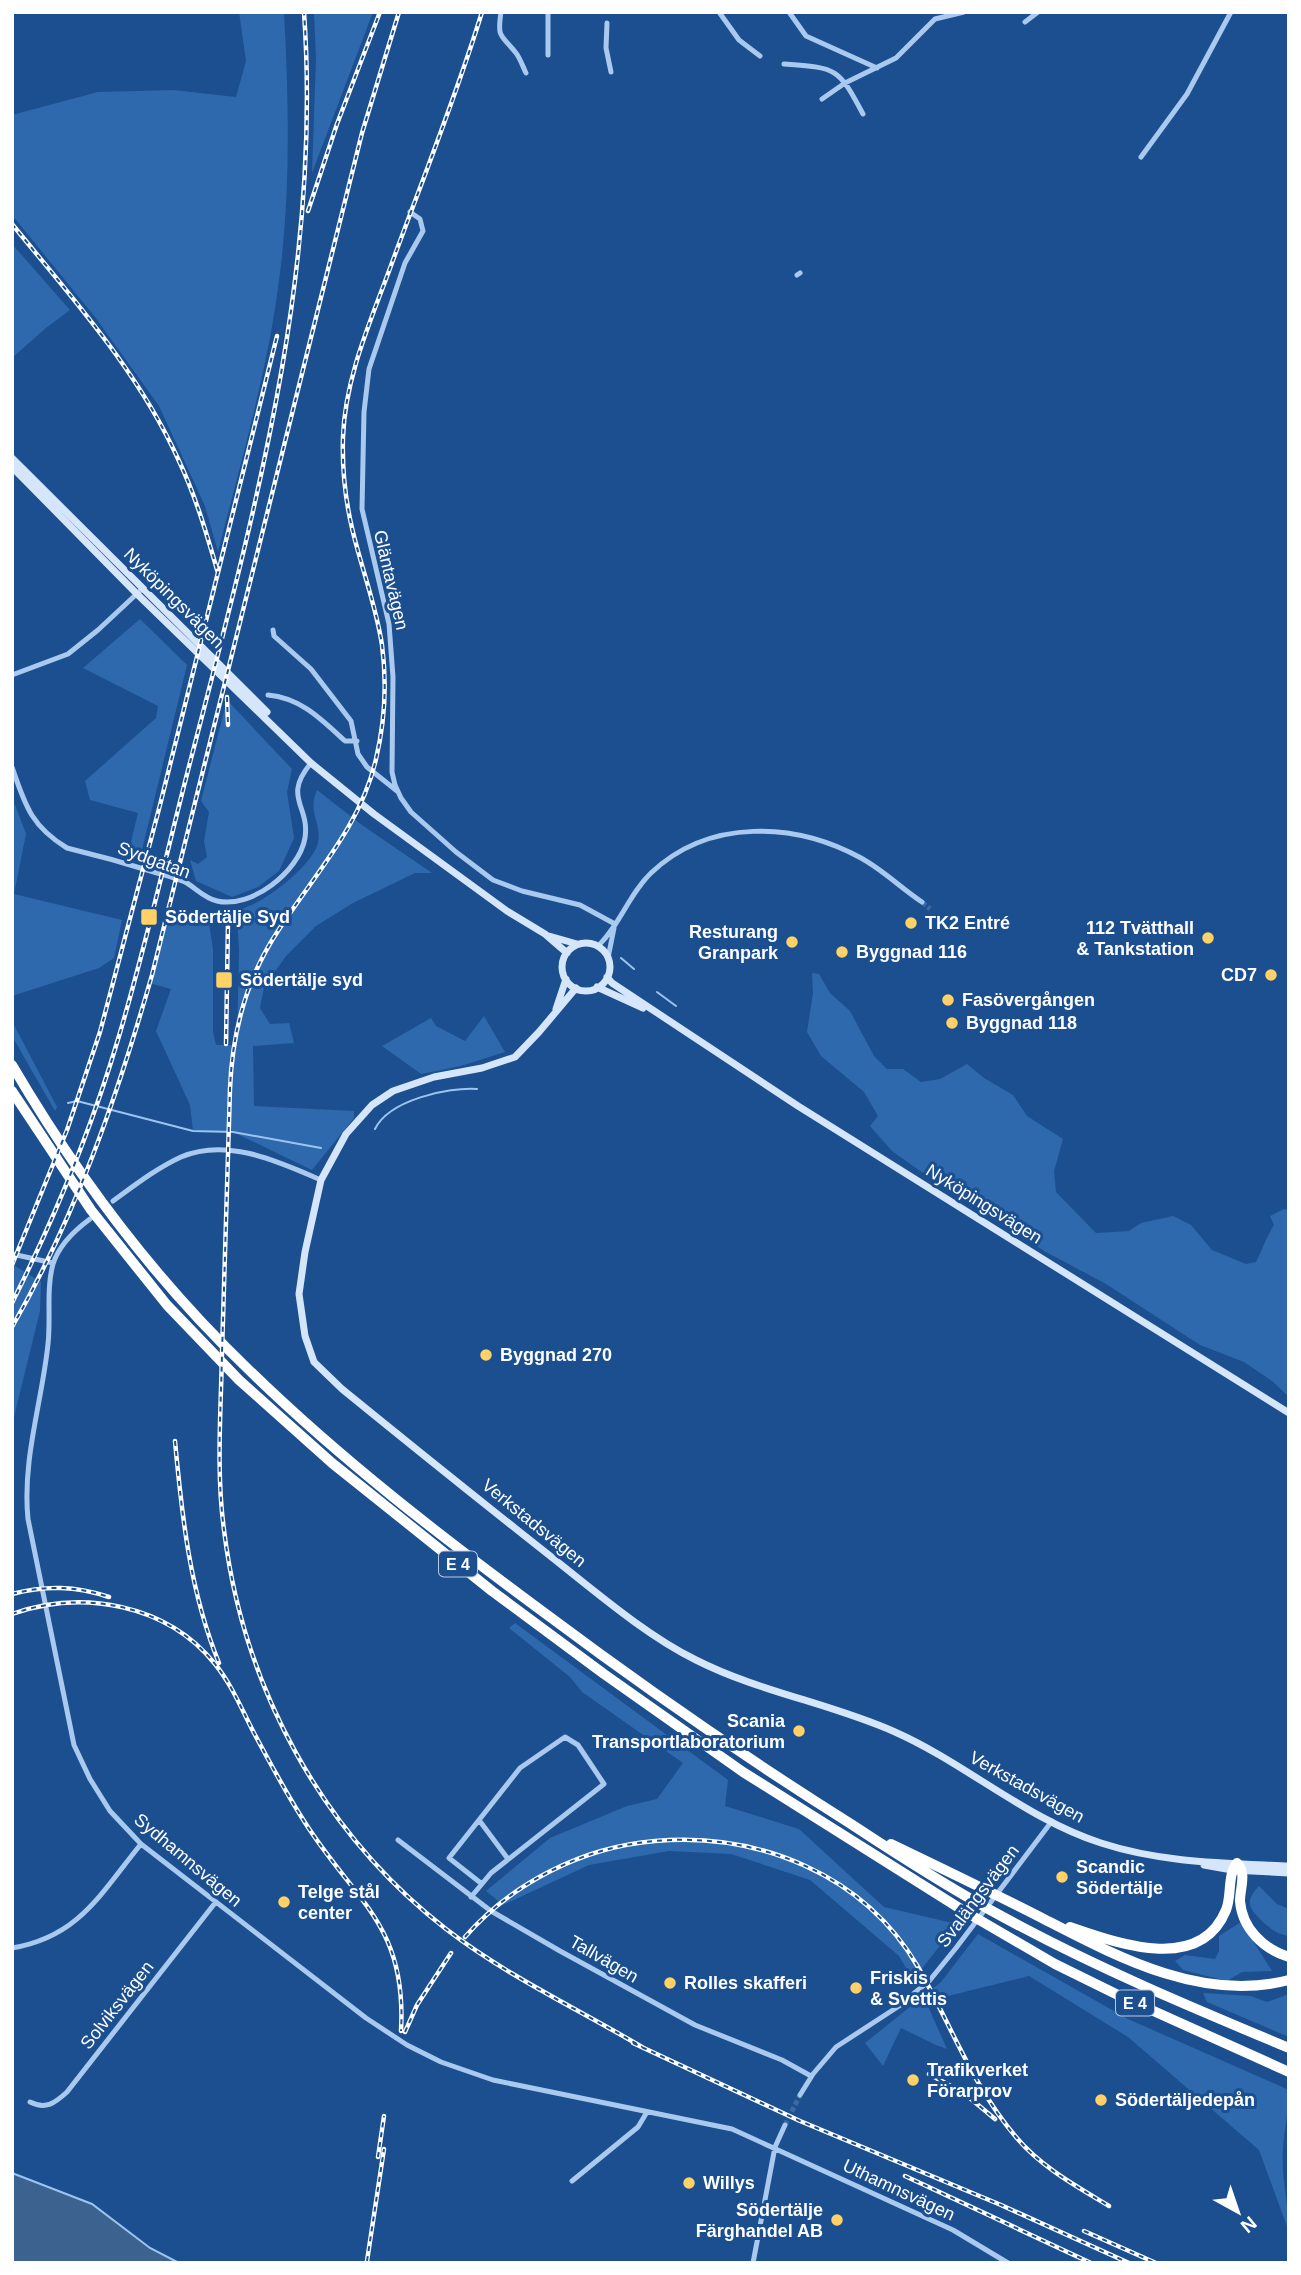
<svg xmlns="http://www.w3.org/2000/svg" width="1301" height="2275" viewBox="0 0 1301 2275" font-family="Helvetica,sans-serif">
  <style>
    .green { fill: #2e69ad }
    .water { fill: #3c6290; stroke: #9cc4f0; stroke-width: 2 }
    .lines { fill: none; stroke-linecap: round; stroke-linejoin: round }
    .stream { stroke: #9cc4f0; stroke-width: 2 }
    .street-tunnel { stroke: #3d69a0; stroke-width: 5; stroke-dasharray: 5 2.5; stroke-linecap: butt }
    .street { stroke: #a9c9ee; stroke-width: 5 }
    .secondary { stroke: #d6e6fa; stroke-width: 7 }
    .highway { stroke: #fff; stroke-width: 10 }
    .rail-casing { stroke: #fff; stroke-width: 4.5 }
    .rail { stroke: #1b4f8f; stroke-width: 2; stroke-dasharray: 5; stroke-linecap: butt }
    .poi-dot { fill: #ffd166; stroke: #1b4f8f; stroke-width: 2.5 }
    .labels { text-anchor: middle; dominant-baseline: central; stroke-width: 6; stroke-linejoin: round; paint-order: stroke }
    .shield { fill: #1b4f8f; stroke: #bbcadd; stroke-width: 2 }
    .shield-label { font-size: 16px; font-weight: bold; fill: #fff }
    .street-label { font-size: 18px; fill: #fff; stroke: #1b4f8f }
    .poi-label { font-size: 18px; font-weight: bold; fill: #fff; stroke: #1b4f8f; text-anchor: start }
  </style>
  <rect width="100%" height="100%" fill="#1b4f8f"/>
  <path class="green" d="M 239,12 L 284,12 C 289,104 291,197 278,288 C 266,377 240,465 218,552 L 205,506 L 159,406 L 95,317 L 12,215 L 12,115 L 98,92 L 173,90 L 236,97 L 246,61 Z
    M 314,12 L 373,12 L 312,173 L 316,58 Z
    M 12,244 L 70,310 L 46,328 L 12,358 Z
    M 140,619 L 187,665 L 140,858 L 128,854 L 138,813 L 90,800 L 85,781 L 156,718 L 158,706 L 83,668 Z
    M 227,700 L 292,769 L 287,792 L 294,838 L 279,871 L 258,887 L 232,897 L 196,881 L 190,860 L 198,864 L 207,857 L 204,841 L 209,812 L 201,801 Z
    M 317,790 L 362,825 L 432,873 L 415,873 L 353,903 L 316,926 L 286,956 L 264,987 L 260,1008 L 270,1024 L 289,1023 L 294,1043 L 253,1046 L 254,1106 L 354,1111 L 354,1118 L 312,1170 L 233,1132 L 193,1131 L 190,1105 L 156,1031 L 171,989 L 149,983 L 164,914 L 208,917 L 213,949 L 213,1032 L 216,1045 L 237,1045 L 239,949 L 237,918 L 239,918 L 241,909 C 263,904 313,865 318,843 C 322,822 307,813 317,790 Z
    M 12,797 L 26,834 L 14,894 L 122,920 L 114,958 L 99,968 L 12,996 Z
    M 812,973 L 819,974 L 830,993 L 850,1011 L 874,1056 L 887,1069 L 903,1069 L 921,1082 L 940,1079 L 967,1064 L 984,1078 L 1013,1095 L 1027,1116 L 1063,1139 L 1054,1171 L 1056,1192 L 1096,1233 L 1129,1231 L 1141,1223 L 1173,1216 L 1191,1225 L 1212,1250 L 1246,1264 L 1256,1262 C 1262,1250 1266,1237 1274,1225 L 1270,1216 L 1284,1209 L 1289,1210 L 1289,1397 L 1272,1381 L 1244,1362 L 1200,1345 L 1106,1284 L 1046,1252 L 941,1186 L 892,1151 L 870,1126 L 878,1116 L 864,1092 L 821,1056 L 807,1032 L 813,993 Z
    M 484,1016 L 505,1052 L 461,1066 L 421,1074 L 382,1046 L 431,1018 L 436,1026 L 465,1041 Z
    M 12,1021 L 57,1107 L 55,1111 L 12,1036 Z
    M 12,1264 L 41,1282 L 40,1311 L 12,1425 Z
    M 515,1623 L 728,1780 L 725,1806 L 799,1829 L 884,1907 L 957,1924 L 913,1980 L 899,1956 L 810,1880 L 731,1854 L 669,1851 L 589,1865 L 503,1905 L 486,1891 L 550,1838 L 627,1806 L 657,1799 L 683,1763 L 582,1692 L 570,1677 L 509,1628 Z
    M 1259,1886 L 1277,1904 L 1289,1909 L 1289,1936 C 1278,1934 1272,1930 1264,1923 C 1250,1909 1243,1903 1259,1886 Z
    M 1241,1922 L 1272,1971 L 1242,1972 L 1227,1981 L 1183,1970 L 1175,1961 L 1185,1955 L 1215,1959 L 1219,1951 L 1219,1936 Z
    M 978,1934 L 1128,2019 L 1289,2090 C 1289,2111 1284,2130 1283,2150 C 1281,2178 1289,2205 1289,2232 L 1259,2150 L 1128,2037 L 1029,1976 L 952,1995 L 927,2004 L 947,2049 L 936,2045 L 901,2028 L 883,2066 L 865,2043 L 941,1982 Z
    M 1203,1993 L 1251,1996 L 1267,2002 L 1289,1994 L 1289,2037 L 1207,2002 Z"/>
  <path class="water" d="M 12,2173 L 92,2204 L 150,2248 L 179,2263 L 12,2263 Z"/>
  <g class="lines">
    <path class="stream" d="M 621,958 L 634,969
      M 657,992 L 676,1006
      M 68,1103 L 77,1101 L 193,1131 L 233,1132 L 321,1148
      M 375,1129 C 389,1100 448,1087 477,1089"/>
    <path class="street-tunnel" d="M 922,902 L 930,909
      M 785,2125 L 800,2095"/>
    <path class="street" d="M 501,12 C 497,39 501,34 516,53 C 520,58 523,67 526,73
      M 548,12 L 548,55
      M 719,12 L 739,40 L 760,56
      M 789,12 L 806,36 L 877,68
      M 1025,22 L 1038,12
      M 607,23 L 606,48 L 611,72
      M 784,64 C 837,68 838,67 863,114
      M 822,99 L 845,83 L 896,58 L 935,19 L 964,12
      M 1141,157 L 1187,94 L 1231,12
      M 410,212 L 420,219 L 423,231 L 405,263 L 369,369 L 364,412 L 362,509 L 389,624 L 393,677 L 392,772 L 395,785 L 401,798 L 411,812 L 456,852 L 493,880 L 522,891 L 580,905 L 615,924
      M 797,275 L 800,273
      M 273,630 L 274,636 L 311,669 L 351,721 L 358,754 L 367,767 L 397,791
      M 12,675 L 68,654 L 98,630 L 142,589
      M 268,695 C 301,698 321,719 345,741 L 357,741
      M 12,767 C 25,805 31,826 67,848 C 96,855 125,863 154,872 C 164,875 176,878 185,882 C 196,888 204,898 217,901 C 251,909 299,872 305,838 C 310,805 282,798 311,763
      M 598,946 C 620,925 629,894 651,873 C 709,818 795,822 861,858 C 883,870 901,888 922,902
      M 608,958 L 614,928
      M 113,1201 C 135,1185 157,1168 181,1157 C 227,1137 279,1162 321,1180
      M 90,1219 C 75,1230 59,1245 53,1264 C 46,1289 51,1318 48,1344 C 42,1402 22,1460 28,1519 L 74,1745 L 90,1779 L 110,1811 L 141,1844 L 366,2018 L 407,2045 L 441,2062 L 493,2080 L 732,2129 L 953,2230 L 1008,2263
      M 12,1254 L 53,1263
      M 479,1820 L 508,1859
      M 398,1840 L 491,1911 L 560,1951 L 695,2025 L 782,2060 L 811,2076
      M 471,1897 L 491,1873 L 604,1784 L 578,1745 L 565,1737 L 520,1768 L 449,1858 L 482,1884
      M 12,1948 C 79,1937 101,1893 141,1844
      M 800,2095 L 813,2074 L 836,2047 L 899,2006 L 930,1980 L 956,1948 L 1052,1821
      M 30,2102 C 46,2110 55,2103 67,2092 L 215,1903
      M 572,2181 L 638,2127 L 647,2112
      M 753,2263 L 775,2147 L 785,2125"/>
    <path class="secondary" d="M 12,458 L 267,712
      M 12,467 L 137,594 L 311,763 L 374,814 L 507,911 L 545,934 L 567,953
      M 549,936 L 577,944
      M562 967a24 24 0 1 1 48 0a24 24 0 1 1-48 0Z
      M 607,977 L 612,983 L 798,1106 L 1289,1413
      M 597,987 L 643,1008
      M 576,988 L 539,1032 L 515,1057 L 482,1068 L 434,1077 L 393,1091 L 372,1105 L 346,1134 L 321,1180 L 305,1252 L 299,1294 L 305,1336 L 314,1362 L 342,1389 C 412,1446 483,1503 554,1559 C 597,1593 647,1636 696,1660 C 759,1692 830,1703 895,1732 C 965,1763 1028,1820 1101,1843 C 1162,1863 1225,1863 1289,1866
      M 556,1009 L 566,979
      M 1204,1865 L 1232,1870 L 1289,1873"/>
    <path class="highway" d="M 12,1065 C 77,1176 155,1280 248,1369 C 340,1459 443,1538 546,1614 C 645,1688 746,1758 851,1824 C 901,1857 952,1890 1005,1918 C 1097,1968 1193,2008 1289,2048
      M 12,1091 L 91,1210 L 167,1305 L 239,1380 L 332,1463 L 492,1591 L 604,1674 L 743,1772 L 964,1911 L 1055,1964 L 1118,1995 L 1289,2072
      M 891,1844 C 941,1868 991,1892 1040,1917 C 1116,1956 1201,2003 1289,1980
      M 1070,1927 C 1117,1943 1200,1974 1226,1910 C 1232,1896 1227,1875 1237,1863 C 1247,1873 1240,1888 1240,1901 C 1242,1928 1263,1949 1289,1957"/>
    <defs>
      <path id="rail" d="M 482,12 C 455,100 420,186 389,271 C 369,325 345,379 343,437 C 342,467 345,498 352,528 C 361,567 376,605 382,645 C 387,683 385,721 376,759 C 360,830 308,881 271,942 C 244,987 232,1036 230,1089 C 227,1177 225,1264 222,1352 C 221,1411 216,1471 224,1530 C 243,1686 321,1832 446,1929 C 507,1976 576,2008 642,2047
        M 308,211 L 337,124 L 380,12
        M 12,224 C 73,299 139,372 179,461 C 196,497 207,535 218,573
        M 227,697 L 228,725
        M 226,1044 L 228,921
        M 12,1265 L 67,1130 L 100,1032 L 160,805 L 277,336
        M 12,1303 C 55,1217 92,1128 119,1036 C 147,942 168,846 193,751 C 256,507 322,267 304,12
        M 12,1327 C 76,1216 117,1097 152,975 L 362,133 L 399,12
        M 175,1441 C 182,1517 190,1592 219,1663
        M 12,1594 C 46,1585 76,1586 109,1597
        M 12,1614 C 82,1589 167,1604 215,1664 C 232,1685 242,1710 254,1733 C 270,1763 286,1793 304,1821 C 355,1902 407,1924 401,2031
        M 465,1937 C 512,1883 583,1847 655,1841 C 758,1832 864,1874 918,1967 C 950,2023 973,2087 1016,2137 C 1041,2167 1076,2186 1109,2206
        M 405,2032 L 417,2005 L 451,1953
        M 633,2043 L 800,2121 L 1001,2205 L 1129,2263
        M 929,2074 L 965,2094 L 995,2119
        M 378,2157 L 384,2116
        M 905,2176 L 1091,2263
        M 1084,2231 L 1156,2263
        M 367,2261 L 384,2149"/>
    </defs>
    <use href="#rail" class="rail-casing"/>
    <use href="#rail" class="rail"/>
  </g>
  <g class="poi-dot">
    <rect x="140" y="908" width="18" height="18" rx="3.5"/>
    <circle cx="911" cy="923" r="7"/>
    <circle cx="1208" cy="938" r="7"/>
    <circle cx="792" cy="942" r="7"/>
    <circle cx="842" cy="952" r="7"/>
    <circle cx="1271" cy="975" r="7"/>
    <rect x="215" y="971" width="18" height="18" rx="3.5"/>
    <circle cx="948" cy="1000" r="7"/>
    <circle cx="952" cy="1023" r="7"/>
    <circle cx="486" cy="1355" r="7"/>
    <circle cx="799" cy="1731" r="7"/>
    <circle cx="1062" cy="1877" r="7"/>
    <circle cx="284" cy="1902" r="7"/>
    <circle cx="670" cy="1983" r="7"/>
    <circle cx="856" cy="1988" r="7"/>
    <circle cx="913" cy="2080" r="7"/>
    <circle cx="1101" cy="2100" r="7"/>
    <circle cx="689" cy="2183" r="7"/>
    <circle cx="837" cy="2220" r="7"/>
  </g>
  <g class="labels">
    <g class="shield">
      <rect x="439" y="1551.5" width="38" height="25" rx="5"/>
      <rect x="1116" y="1990.5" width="38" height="25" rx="5"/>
    </g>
    <g class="shield-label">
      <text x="458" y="1564">E 4</text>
      <text x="1135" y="2003">E 4</text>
    </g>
    <g class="street-label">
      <text transform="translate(391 580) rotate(77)">Gläntavägen</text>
      <text transform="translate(174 598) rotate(45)">Nyköpingsvägen</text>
      <text transform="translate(154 860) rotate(20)">Sydgatan</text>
      <text transform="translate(984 1204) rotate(32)">Nyköpingsvägen</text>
      <text transform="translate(534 1523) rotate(39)">Verkstadsvägen</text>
      <text transform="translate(1027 1787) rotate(29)">Verkstadsvägen</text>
      <text transform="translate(188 1860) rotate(40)">Sydhamnsvägen</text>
      <text transform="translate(978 1896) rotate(-53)">Svalängsvägen</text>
      <text transform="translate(604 1959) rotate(30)">Tallvägen</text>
      <text transform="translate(117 2005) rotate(-52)">Solviksvägen</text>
      <text transform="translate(899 2190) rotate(25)">Uthamnsvägen</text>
    </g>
    <g class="poi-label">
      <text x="165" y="917">Södertälje Syd</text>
      <text x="925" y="923">TK2 Entré</text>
      <text x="1194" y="928" text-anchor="end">112 Tvätthall<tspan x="1194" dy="21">&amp; Tankstation</tspan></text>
      <text x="778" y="932" text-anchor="end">Resturang<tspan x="778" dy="21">Granpark</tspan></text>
      <text x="856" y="952">Byggnad 116</text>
      <text x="1257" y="975" text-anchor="end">CD7</text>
      <text x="240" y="980">Södertälje syd</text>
      <text x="962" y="1000">Fasövergången</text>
      <text x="966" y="1023">Byggnad 118</text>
      <text x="500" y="1355">Byggnad 270</text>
      <text x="785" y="1721" text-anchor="end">Scania<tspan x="785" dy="21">Transportlaboratorium</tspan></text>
      <text x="1076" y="1867">Scandic<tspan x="1076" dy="21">Södertälje</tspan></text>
      <text x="298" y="1892">Telge stål<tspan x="298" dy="21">center</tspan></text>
      <text x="870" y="1978">Friskis<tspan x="870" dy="21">&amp; Svettis</tspan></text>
      <text x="684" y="1983">Rolles skafferi</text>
      <text x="927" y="2070">Trafikverket<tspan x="927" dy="21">Förarprov</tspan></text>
      <text x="1115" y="2100">Södertäljedepån</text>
      <text x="703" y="2183">Willys</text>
      <text x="823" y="2210" text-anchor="end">Södertälje<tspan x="823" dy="21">Färghandel AB</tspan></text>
    </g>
  </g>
  <rect width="1301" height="2275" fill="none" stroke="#ffffff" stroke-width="28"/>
  <g transform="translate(1238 2212) rotate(140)" stroke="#1b4f8f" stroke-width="5" paint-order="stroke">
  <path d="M0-5L12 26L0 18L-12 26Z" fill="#ffffff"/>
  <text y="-10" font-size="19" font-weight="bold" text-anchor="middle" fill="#ffffff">N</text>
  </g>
</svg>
